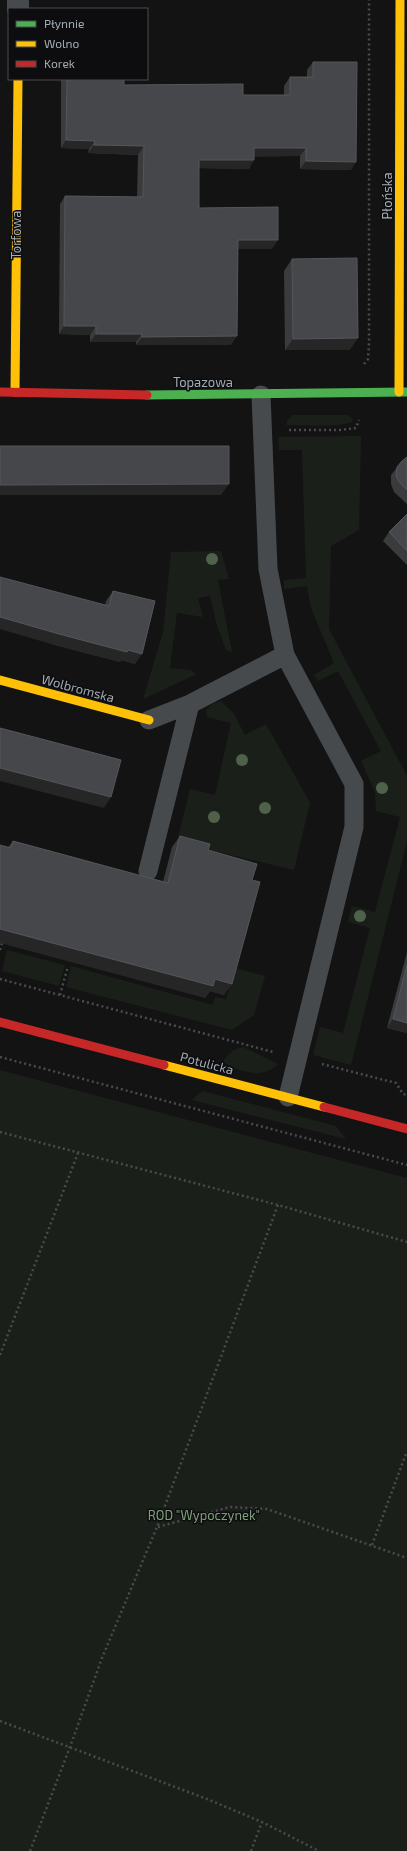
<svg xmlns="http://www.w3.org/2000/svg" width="407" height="1851" viewBox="0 0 407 1851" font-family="'Exo 2',sans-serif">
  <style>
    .green { fill: #1a2019 }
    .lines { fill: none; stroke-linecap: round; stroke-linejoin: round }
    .path { stroke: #494b4e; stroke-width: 2.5; stroke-dasharray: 2 3; stroke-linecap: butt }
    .lane { stroke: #474a4c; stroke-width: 19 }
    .street { stroke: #474a4c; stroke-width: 22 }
    .fast { stroke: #4caf50; stroke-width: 9 }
    .slow { stroke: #ffc107; stroke-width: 9 }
    .jam { stroke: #c62828; stroke-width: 9 }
    .tree { fill: #4f614b }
    .wall { fill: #3a3b3d }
    .shaded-wall { fill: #262627 }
    .building { fill: #45474a; stroke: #54575b }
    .labels { text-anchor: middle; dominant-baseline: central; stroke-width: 3; stroke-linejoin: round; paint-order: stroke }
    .street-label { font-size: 13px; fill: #a3adb5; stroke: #0d0d0f }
    .park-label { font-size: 13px; fill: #80a079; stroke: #0d0d0f }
  </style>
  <rect width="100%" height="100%" fill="#131313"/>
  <path class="green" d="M 292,415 L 347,415 L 352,418 L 353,421 C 344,428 300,425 286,425 L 287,421 Z
    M 361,436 L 359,530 L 331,546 L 329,629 L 407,776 L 407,841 L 351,1065 L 313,1055 L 320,1027 L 343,1033 L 370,928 L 348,922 L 352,906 L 375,912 L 400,817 L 376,811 L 375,792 L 361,761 L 381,751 L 338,671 L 318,681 L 314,675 L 334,663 L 311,608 L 307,586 L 284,589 L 284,580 L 306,578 L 302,450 L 279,450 L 278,437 Z
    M 221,551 L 229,579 L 218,580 L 232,652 L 226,650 L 217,626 L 210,596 L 198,598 L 203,617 L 177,613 L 170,668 L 191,670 L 197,674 L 143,699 L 163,632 L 171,552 Z
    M 221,701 L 234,714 L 245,735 L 266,724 L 310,803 L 294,870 L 177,842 L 190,789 L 215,795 L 231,723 L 207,717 L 206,710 L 212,704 Z
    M 7,950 L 65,965 L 59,986 L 2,971 Z
    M 71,966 L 213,1005 L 215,997 L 226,999 L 235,968 L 265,976 L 254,1015 L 232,1030 L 66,987 Z
    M 243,1047 L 278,1064 C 263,1080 240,1072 223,1062 C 228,1054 233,1049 243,1047 Z
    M 0,1070 L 407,1178 L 407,1851 L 0,1851 Z
    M 202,1091 L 336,1126 L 346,1139 L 192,1100 Z"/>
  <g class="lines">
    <path class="path" d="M 364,364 L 368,359 L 369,343 L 369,0
      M 289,430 L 340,430 L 356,428 L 359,420
      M 0,950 L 2,943
      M 0,979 L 273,1052
      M 60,995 L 68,966
      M 0,1057 L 407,1165
      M 322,1064 L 396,1083 L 403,1094 L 407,1095
      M 0,1132 L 278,1205 L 407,1242
      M 0,1355 L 78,1153
      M 158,1527 L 230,1507 L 267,1509 L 407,1558
      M 372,1545 L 407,1451
      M 0,1721 L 207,1799 L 262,1822 L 319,1851
      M 30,1851 L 70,1747 L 102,1658 L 157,1527 L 278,1205
      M 251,1851 L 262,1822"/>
    <path class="lane" d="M 261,395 L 268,569 L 285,655 L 354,784 L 354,827 L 288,1097
      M 149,720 L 190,704 L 285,655
      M 148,871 L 190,704"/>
    <path class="street" d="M 18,9 L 18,0"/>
    <path class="fast" d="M 147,395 L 407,392"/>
    <path class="slow" d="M 15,392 L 18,79
      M 399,392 L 400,0
      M 0,680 L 149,720
      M 164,1065 L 324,1107"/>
    <path class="jam" d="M 0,392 L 147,395
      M 0,1022 L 164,1065
      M 324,1107 L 407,1129"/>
  </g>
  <g class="tree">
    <circle cx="212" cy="559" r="6"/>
    <circle cx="242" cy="760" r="6"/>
    <circle cx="382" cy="788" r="6"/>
    <circle cx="265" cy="808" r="6"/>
    <circle cx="214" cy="817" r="6"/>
    <circle cx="360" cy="916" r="6"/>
  </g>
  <path class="wall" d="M 313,62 L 351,170 L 300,169 L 300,156 L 254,156 L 249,169 L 199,168 L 199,208 L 272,249 L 238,249 L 231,345 L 136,345 L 136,342 L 90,342 L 90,335 L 59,334 L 60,204 L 65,196 L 137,197 L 138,155 L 88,153 L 89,149 L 61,148 L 61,79 L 124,79 L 124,85 L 243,95 L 284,95 L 284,86 L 290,77 L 307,77 L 307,70 Z
    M 292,259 L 350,350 L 285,350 L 284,271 Z
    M 407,457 L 407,504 L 394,492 L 391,484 L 391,475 L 402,461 Z
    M 407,514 L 407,565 L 383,541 L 389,532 Z
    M 113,591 L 135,664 L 121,660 L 120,662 L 51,644 L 105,605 L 106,601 Z
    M 180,836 L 208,850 L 252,880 L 224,995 L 210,991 L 205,998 L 8,847 L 13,841 L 163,882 L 172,847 Z
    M 407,952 L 407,1033 L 387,1028 Z"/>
  <path class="shaded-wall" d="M 66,140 L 95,141 L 89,149 L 61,148 Z
    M 94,145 L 144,146 L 138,155 L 88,153 Z
    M 254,148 L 306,148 L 300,156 L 248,157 Z
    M 199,160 L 254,160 L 249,169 L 194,168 Z
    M 306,161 L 356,162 L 351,170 L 300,169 Z
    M 238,240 L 278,240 L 272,249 L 233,249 Z
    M 64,326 L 96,326 L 90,335 L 59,334 Z
    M 96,334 L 142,334 L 136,342 L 90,342 Z
    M 237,336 L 231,345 L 136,345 L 142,337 Z
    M 358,338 L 350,350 L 285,350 L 293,339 Z
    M 229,484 L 221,495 L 0,495 L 0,485 Z
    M 0,617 L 128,650 L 142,654 L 135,664 L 121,660 L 120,662 L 51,644 L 0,629 Z
    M 0,768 L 111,797 L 104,808 L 0,781 Z
    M 0,929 L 215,979 L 232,984 L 224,995 L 210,991 L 205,998 L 0,943 Z
    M 393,1019 L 407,1023 L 407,1033 L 387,1028 Z"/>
  <path class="building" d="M 313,62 L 357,62 L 356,162 L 306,161 L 306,148 L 254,148 L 254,160 L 199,160 L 199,208 L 278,207 L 278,240 L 238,240 L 237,336 L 142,337 L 142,334 L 96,334 L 96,326 L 64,326 L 65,196 L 143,197 L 144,146 L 94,145 L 95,141 L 66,140 L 67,79 L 124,79 L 124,85 L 243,84 L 243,95 L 290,95 L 290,77 L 313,77 Z
    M 357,258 L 358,338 L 293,339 L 292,259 Z
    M 0,446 L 229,446 L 229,484 L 0,485 Z
    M 407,457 L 407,490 L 400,483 L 396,476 L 397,467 L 402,461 Z
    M 407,514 L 407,551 L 389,532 Z
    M 0,577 L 109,606 L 113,591 L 155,601 L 142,654 L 128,650 L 127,652 L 59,634 L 0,617 Z
    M 0,728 L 121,760 L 111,797 L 0,768 Z
    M 180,836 L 210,844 L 208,850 L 257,864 L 252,880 L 260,882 L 232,984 L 215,979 L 213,986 L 0,929 L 0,845 L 11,848 L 13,841 L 168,883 Z
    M 407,965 L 407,1023 L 393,1019 Z"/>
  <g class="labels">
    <g class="street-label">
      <text transform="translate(387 196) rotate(-90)">Płońska</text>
      <text transform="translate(16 235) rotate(-90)">Torfowa</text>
      <text x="203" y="382">Topazowa</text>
      <text transform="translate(78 688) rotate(15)">Wolbromska</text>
      <text transform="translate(207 1063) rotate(15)">Potulicka</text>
    </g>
    <g class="park-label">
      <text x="204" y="1515">ROD "Wypoczynek"</text>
    </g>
  </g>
  <rect x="8" y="8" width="140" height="72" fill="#0d0d0f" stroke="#494d51"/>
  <rect x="16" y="21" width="20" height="6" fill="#4caf50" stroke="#494d51"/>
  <text x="44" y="28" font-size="12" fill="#a3adb5">Płynnie</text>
  <rect x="16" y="41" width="20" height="6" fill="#ffc107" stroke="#494d51"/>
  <text x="44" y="48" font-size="12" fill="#a3adb5">Wolno</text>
  <rect x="16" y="61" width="20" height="6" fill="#c62828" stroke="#494d51"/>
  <text x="44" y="68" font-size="12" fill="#a3adb5">Korek</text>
</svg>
